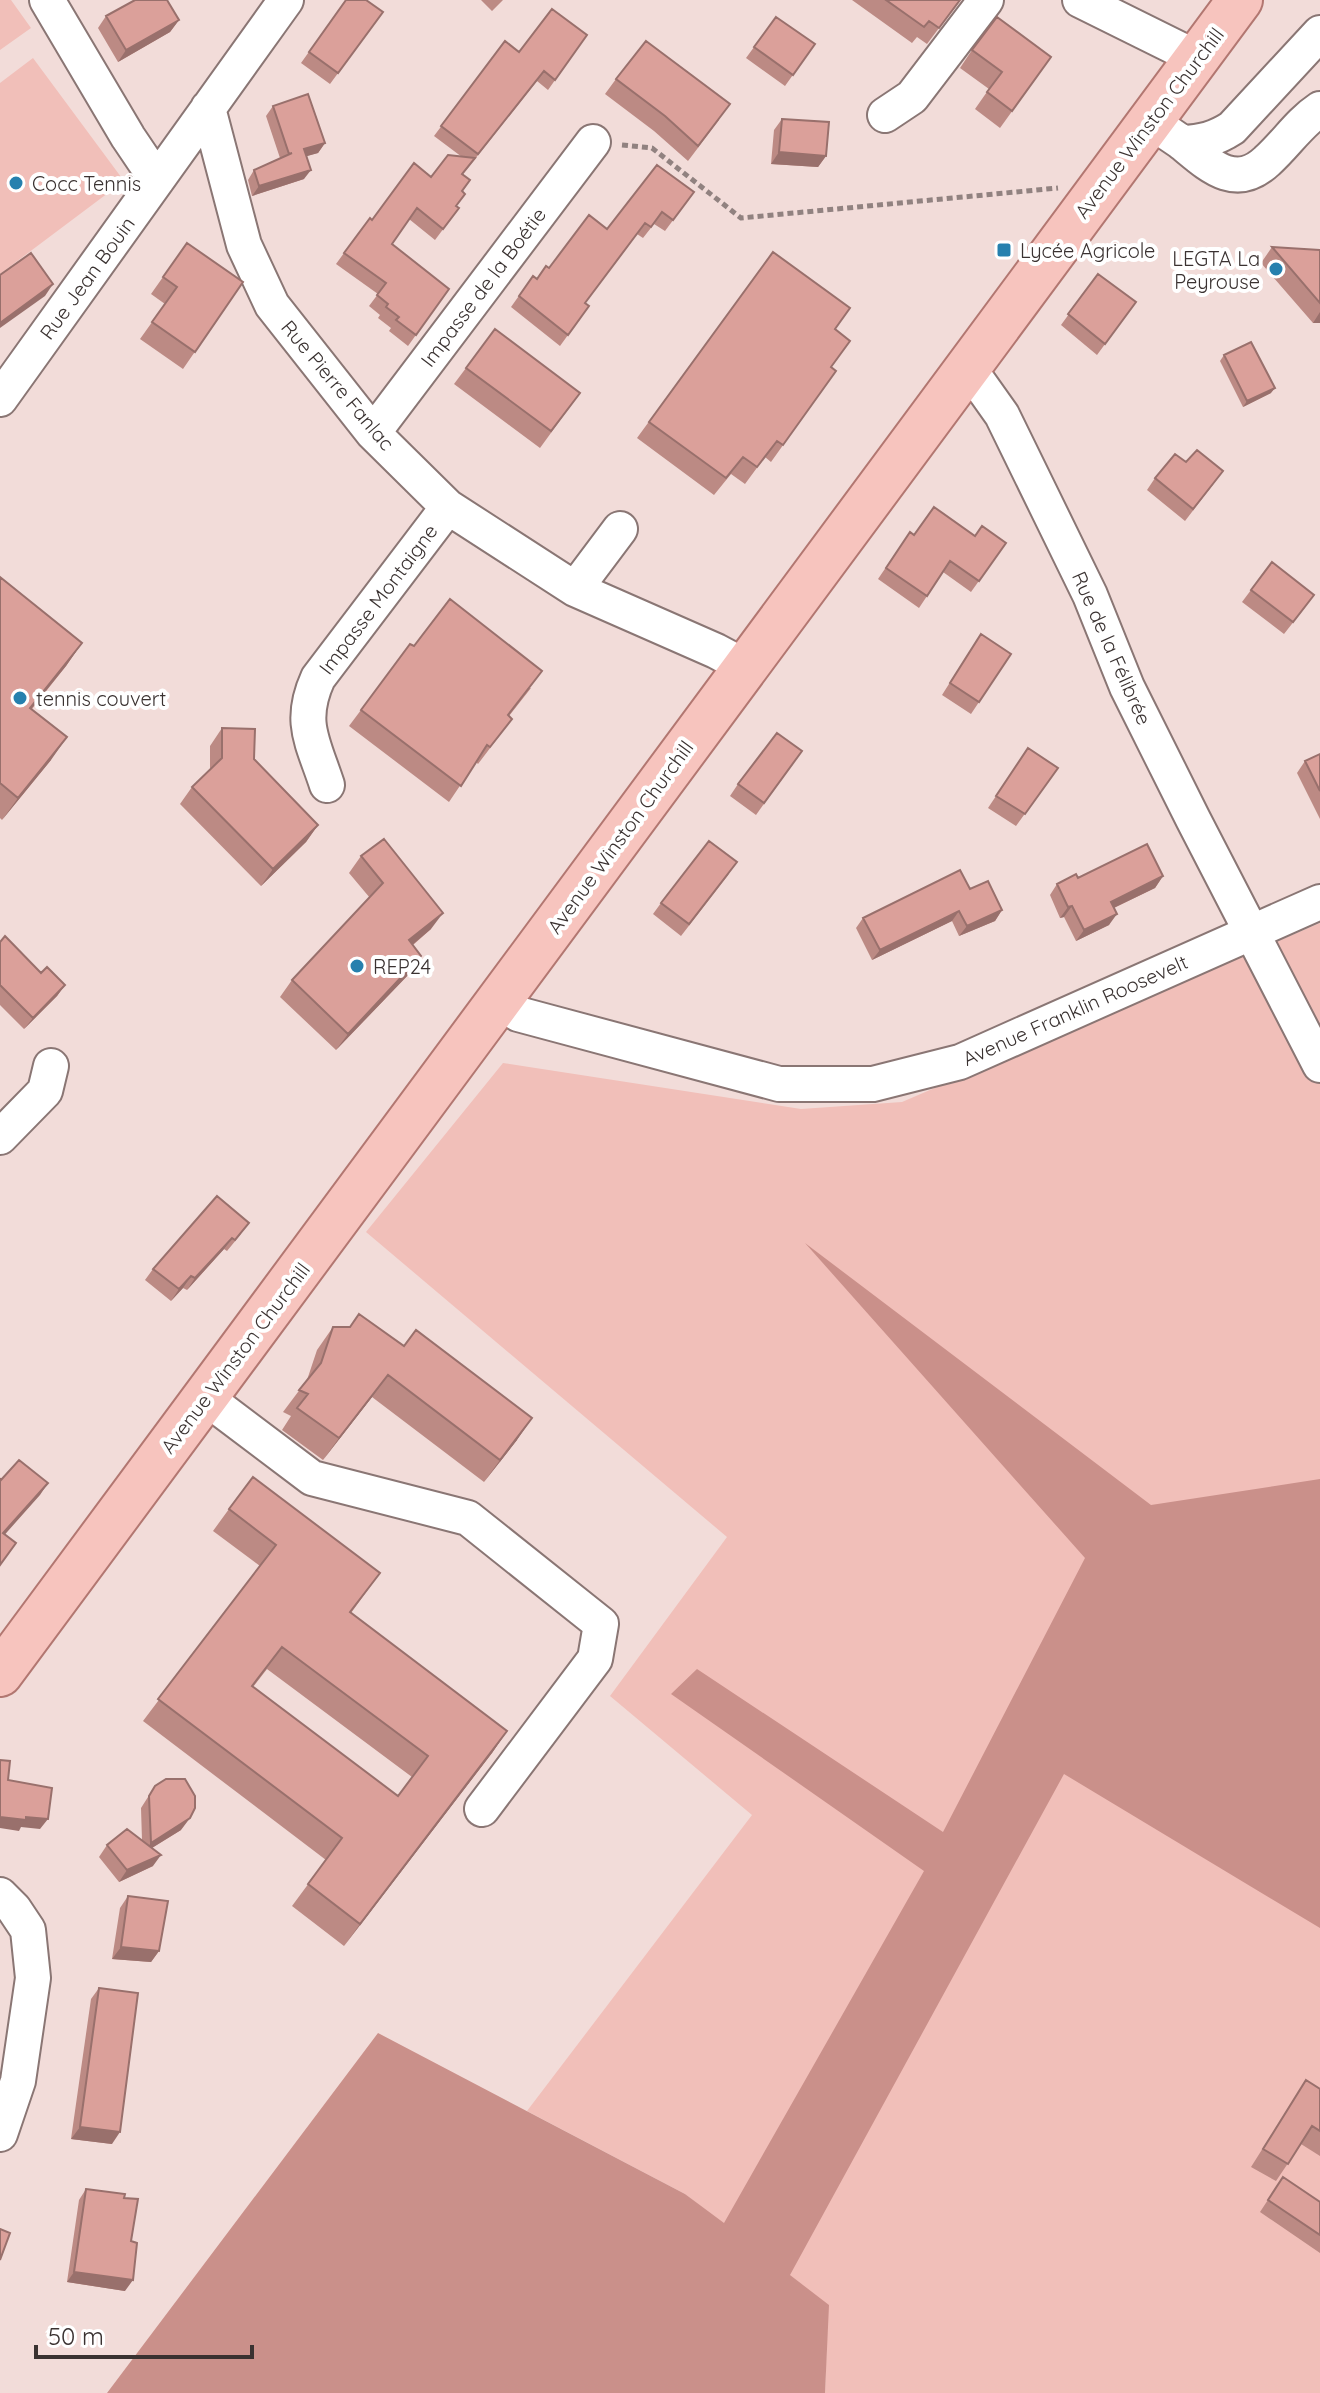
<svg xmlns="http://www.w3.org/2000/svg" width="1320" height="2393" viewBox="0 0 1320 2393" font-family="Quicksand,sans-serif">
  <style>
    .green { fill: #f1bfb9 }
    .forest { fill: #ca908a }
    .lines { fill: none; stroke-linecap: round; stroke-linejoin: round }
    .minor-casing { stroke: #8a7674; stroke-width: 38 }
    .major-casing { stroke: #b27771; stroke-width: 48 }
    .path { stroke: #918280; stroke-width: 5; stroke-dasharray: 6 4; stroke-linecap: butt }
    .minor { stroke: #fff; stroke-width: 34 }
    .major { stroke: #f7c4be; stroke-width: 44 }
    .wall { fill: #bc8a84; fill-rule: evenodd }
    .shaded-wall { fill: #99706c }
    .building { fill: #dba09a; stroke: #99706c; stroke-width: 2; fill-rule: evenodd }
    .poi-dot { fill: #2680ae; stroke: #fff; stroke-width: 3 }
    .labels { text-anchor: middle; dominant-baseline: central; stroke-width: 8; stroke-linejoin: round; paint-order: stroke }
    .street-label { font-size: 20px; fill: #3a3231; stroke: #fff }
    .poi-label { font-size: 20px; fill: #3a3231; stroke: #fff; text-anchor: start }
  </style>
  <rect width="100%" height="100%" fill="#f2dcd9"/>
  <path class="green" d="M 0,0 L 11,0 L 31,28 L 0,50 Z
    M 33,58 L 124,181 L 0,274 L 0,83 Z
    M 1320,923 L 1320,2393 L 825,2393 L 828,2305 L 685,2194 L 527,2111 L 752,1815 L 610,1696 L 727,1537 L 366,1232 L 503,1063 L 801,1109 L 902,1102 Z"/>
  <path class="forest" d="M 805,1243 L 1151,1505 L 1320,1479 L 1320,1928 L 1064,1774 L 790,2275 L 829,2305 L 825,2393 L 107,2393 L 378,2033 L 685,2194 L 724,2223 L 924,1871 L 671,1694 L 697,1669 L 943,1832 L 1085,1558 Z"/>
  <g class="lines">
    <defs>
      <path id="minor" d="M 47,0 L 128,137 L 157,180
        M 1080,0 L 1197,58
        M 208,108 L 244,245 L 272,305 L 373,433 L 448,507 L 575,589 L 716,651 L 746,667
        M 885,115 L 912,97 L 986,0
        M 1150,121 C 1160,128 1171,135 1181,142 C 1207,163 1234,192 1267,161 C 1286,144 1299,123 1320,109
        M 1182,143 C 1202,142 1215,139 1232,128 L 1320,33
        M 963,372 L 980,384 L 1002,415 L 1090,595 L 1127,687 L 1193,819 L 1320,1065
        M 0,399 L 286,0
        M 373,433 L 593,142
        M 575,589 L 620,529
        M 327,785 C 313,742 298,722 318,678 L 448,507
        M 499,1002 L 518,1014 L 779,1084 L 873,1084 L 960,1062 L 1320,902
        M 0,1137 L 45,1091 L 51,1066
        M 206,1398 L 312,1478 L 468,1518 L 601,1624 L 595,1659 L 482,1809
        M 0,1895 L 14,1909 L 28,1930 L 33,1978 L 18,2081 L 0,2134"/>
      <path id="major" d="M 0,1674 L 1240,0"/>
    </defs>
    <use href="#minor" class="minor-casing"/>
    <use href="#major" class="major-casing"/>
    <path class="path" d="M 622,145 L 652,148 L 741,218 L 1058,188"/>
    <use href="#minor" class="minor"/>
    <use href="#major" class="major"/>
  </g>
  <path class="wall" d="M 346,0 L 383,12 L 330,84 L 301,63 Z
    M 481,0 L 503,0 L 492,11 Z
    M 852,0 L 960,0 L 927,44 L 917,37 L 912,43 Z
    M 106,16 L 179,20 L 170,32 L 118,62 L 98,28 Z
    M 776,17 L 815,44 L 785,86 L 746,58 Z
    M 587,35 L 548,90 L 537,81 L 463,174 L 470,180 L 463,191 L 456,206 L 459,208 L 435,240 L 409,219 L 392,244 L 449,289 L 408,346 L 389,331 L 391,328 L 378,318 L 380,315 L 369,306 L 378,294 L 336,264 L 344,253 L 372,220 L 431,177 L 462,157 L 434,136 L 505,41 L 519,52 Z
    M 972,50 L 1051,57 L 1000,128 L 975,109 L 989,89 L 960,68 Z
    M 616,79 L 719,120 L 688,161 L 654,131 L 605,94 Z
    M 273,106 L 325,143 L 318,153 L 306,156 L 304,179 L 252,196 L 248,180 L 254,170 L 280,158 L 266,116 Z
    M 782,119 L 826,156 L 818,167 L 771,164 L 774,130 Z
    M 694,192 L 665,231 L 654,224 L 643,238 L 637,234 L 585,303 L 589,306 L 560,346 L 511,307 L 533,276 L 537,279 L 549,268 L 607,229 Z
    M 187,243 L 243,282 L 183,369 L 140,339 L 165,304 L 151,294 Z
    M 1272,247 L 1320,250 L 1320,323 L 1313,323 L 1261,263 Z
    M 773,252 L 835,330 L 831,367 L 836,371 L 771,462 L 765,457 L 745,484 L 731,474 L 714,495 L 637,438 Z
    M 1098,274 L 1136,302 L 1097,355 L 1061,325 Z
    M 1224,355 L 1271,393 L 1243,407 L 1220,361 Z
    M 466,368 L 580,393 L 540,448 L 454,384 Z
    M 1186,462 L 1215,482 L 1185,521 L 1147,490 L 1155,478 Z
    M 910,532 L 914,535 L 975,536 L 1006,543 L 971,592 L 943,572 L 919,608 L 878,579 Z
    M 1272,562 L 1306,606 L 1284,634 L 1242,602 Z
    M 0,577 L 82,643 L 66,666 L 32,709 L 51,760 L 2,820 L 0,818 Z
    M 973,646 L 1011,654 L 971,714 L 942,695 Z
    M 531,688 L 509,716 L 512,719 L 500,735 L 478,764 L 476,762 L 449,802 L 349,726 L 361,710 Z
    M 222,728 L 318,825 L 306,842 L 261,886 L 180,804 L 192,787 L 210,770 L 210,746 Z
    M 1028,748 L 1058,768 L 1016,826 L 988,808 Z
    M 802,751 L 756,815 L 730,796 L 738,784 Z
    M 1320,754 L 1320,819 L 1297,773 L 1305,761 Z
    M 361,856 L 431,929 L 413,945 L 421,956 L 410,973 L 336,1050 L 280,997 L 292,980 L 370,898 L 349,873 Z
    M 729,874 L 681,936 L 653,914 L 661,903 Z
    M 1163,876 L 1155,888 L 1114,908 L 1109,925 L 1076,941 L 1064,917 L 1060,918 L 1050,895 L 1057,884 L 1078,878 Z
    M 970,889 L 1002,910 L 995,921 L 959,936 L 952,921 L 872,960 L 856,928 L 863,918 Z
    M 0,942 L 41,973 L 65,985 L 57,996 L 24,1029 L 0,1005 Z
    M 241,1234 L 227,1251 L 224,1249 L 187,1290 L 183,1288 L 171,1301 L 145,1280 L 153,1269 Z
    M 333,1327 L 517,1440 L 484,1482 L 372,1397 L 323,1460 L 282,1430 L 291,1416 L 283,1412 L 307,1380 L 317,1350 Z
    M 229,1509 L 380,1573 L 351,1613 L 507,1731 L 492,1753 L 344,1946 L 292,1906 L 326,1860 L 143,1721 L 260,1566 L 213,1531 ZM 267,1669 L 412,1777 L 398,1796 L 253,1687 Z
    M 155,1786 L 181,1830 L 152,1848 L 153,1866 L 119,1882 L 99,1857 L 107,1845 L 142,1840 L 141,1808 Z
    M 128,1896 L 159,1951 L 151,1962 L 112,1959 L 120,1908 Z
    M 99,1988 L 112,2144 L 71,2139 L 91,1999 Z
    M 1306,2080 L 1320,2089 L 1320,2156 L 1301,2144 L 1276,2181 L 1251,2167 Z
    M 1283,2177 L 1320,2202 L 1320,2253 L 1260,2212 Z
    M 86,2189 L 124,2198 L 131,2241 L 125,2291 L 67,2282 L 79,2200 Z"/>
  <path class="shaded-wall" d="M 179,20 L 170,32 L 118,62 L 126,50 Z
    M 325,143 L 318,153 L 297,159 L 304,149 Z
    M 779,152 L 826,156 L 818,167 L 771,164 Z
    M 311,170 L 304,179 L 252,196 L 259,186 Z
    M 53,284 L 45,296 L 0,328 L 0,323 Z
    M 1320,312 L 1320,323 L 1313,323 Z
    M 1275,388 L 1271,393 L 1243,407 L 1247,401 Z
    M 82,643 L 66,666 L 14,730 L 30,708 Z
    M 67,737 L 51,760 L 2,820 L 18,798 Z
    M 318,825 L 306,842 L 261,886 L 273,869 Z
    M 1163,876 L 1155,888 L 1103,913 L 1111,902 Z
    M 1072,906 L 1064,917 L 1060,918 L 1068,907 Z
    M 1002,910 L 995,921 L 959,936 L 967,926 Z
    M 959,911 L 952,921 L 872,960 L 880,950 Z
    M 443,913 L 431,929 L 398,957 L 409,940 Z
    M 1117,914 L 1109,925 L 1076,941 L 1084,930 Z
    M 421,956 L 410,973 L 336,1050 L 348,1034 Z
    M 65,985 L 57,996 L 24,1029 L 33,1018 Z
    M 232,1238 L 224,1249 L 187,1290 L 195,1278 Z
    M 191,1276 L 183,1288 L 171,1301 L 179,1289 Z
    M 388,1375 L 372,1397 L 323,1460 L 339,1438 Z
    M 532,1418 L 517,1440 L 484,1482 L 500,1460 Z
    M 48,1483 L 40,1495 L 0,1540 L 3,1533 Z
    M 507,1731 L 492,1753 L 344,1946 L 360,1924 Z
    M 0,1817 L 26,1817 L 48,1819 L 40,1829 L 21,1827 L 19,1831 L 0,1828 Z
    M 190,1818 L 181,1830 L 142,1854 L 151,1843 Z
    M 161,1855 L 153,1866 L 119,1882 L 127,1870 Z
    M 121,1947 L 159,1951 L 151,1962 L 112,1959 Z
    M 80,2127 L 120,2132 L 112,2144 L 71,2139 Z
    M 74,2272 L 133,2280 L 125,2291 L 67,2282 Z"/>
  <path class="building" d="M 135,0 L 167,0 L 179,20 L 126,50 L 106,16 Z
    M 346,0 L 366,0 L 383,12 L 338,73 L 309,52 Z
    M 886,0 L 960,0 L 939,28 L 929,21 L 924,27 Z
    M 552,9 L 587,35 L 555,80 L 544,71 L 478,154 L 441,126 L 505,41 L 519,52 Z
    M 776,17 L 815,44 L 793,75 L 754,47 Z
    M 997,17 L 1051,57 L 1012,111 L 987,92 L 1002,72 L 972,50 Z
    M 646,41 L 730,104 L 698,146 L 665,116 L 616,79 Z
    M 308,94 L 325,143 L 304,149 L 311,170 L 259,186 L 254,170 L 292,153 L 289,154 L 273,106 Z
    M 782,119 L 829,122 L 826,156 L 779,152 Z
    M 448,155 L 475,158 L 462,174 L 470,180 L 462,191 L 465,194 L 456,206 L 459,208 L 443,229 L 417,208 L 392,244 L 449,289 L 416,335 L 396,320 L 399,317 L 386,307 L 388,304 L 377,295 L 386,283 L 344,253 L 370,218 L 372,220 L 414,163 L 431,177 Z
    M 657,165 L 694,192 L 673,220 L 662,212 L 651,227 L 645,223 L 585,303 L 589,306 L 568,335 L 519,296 L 533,276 L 537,279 L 546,266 L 549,268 L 589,215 L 607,229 Z
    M 187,243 L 243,282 L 195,352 L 152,322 L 177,287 L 163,277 Z
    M 1272,247 L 1320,250 L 1320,303 Z
    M 773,252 L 850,308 L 835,329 L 850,341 L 831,367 L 836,371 L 783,445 L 777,441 L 757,467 L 743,457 L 726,478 L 649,422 Z
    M 31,253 L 53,284 L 0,323 L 0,275 Z
    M 1098,274 L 1136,302 L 1105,344 L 1068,314 Z
    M 495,329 L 580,393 L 551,431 L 466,368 Z
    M 1251,342 L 1275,388 L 1247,401 L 1224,355 Z
    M 1197,450 L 1223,471 L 1193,509 L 1155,478 L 1175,454 L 1186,462 Z
    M 934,507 L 975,536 L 982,526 L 1006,543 L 979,581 L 950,561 L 927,596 L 886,568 L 910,532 L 914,535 Z
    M 1272,562 L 1314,595 L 1293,622 L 1251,590 Z
    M 0,577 L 82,643 L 30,708 L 67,737 L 18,798 L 0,783 Z
    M 450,599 L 542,671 L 508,715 L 512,719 L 490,747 L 487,745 L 461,786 L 361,710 L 410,644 L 414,646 Z
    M 981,634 L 1011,654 L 979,702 L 950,683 Z
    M 222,728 L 255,729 L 254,759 L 318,825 L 273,869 L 192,787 L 222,758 Z
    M 777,733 L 802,751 L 764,803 L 738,784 Z
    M 1028,748 L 1058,768 L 1025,814 L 996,796 Z
    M 1320,754 L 1320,791 L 1305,761 Z
    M 384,839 L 443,913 L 409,940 L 421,956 L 348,1034 L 292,980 L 383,883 L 361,856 Z
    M 709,841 L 737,862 L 689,924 L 661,903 Z
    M 1147,844 L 1163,876 L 1111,902 L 1117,914 L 1084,930 L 1072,906 L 1068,907 L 1057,884 L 1076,874 L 1078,878 Z
    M 960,870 L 970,889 L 988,881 L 1002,910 L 967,926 L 959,911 L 880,950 L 863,918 Z
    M 5,936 L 41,973 L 47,967 L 65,985 L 33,1018 L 0,985 L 0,942 Z
    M 217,1196 L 249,1223 L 235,1240 L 232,1238 L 195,1278 L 191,1276 L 179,1289 L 153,1269 Z
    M 359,1314 L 404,1346 L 416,1330 L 532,1418 L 500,1460 L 388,1375 L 339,1438 L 297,1408 L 308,1394 L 299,1390 L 321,1363 L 333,1327 L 350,1327 Z
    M 19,1460 L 48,1483 L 3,1533 L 16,1543 L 0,1565 L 0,1479 L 1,1480 Z
    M 253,1477 L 380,1573 L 350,1612 L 507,1731 L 360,1924 L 308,1884 L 342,1838 L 158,1699 L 276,1545 L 229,1509 ZM 282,1647 L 428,1756 L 398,1796 L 252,1686 Z
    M 0,1760 L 10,1761 L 8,1780 L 52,1788 L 48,1819 L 26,1817 L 26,1820 L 0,1817 Z
    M 166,1779 L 185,1779 L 195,1796 L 195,1808 L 190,1818 L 151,1843 L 149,1796 L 155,1786 Z
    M 127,1829 L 161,1855 L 127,1870 L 107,1845 Z
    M 128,1896 L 168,1901 L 159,1951 L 121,1947 Z
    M 99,1988 L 138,1993 L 120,2132 L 80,2127 Z
    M 1306,2080 L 1320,2089 L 1320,2131 L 1312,2126 L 1288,2164 L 1263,2149 Z
    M 1283,2177 L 1320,2202 L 1320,2235 L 1268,2200 Z
    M 86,2189 L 125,2194 L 124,2198 L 138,2199 L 131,2241 L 137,2243 L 133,2280 L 74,2272 Z
    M 0,2229 L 10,2233 L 0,2260 Z"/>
  <g class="poi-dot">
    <circle cx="16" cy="183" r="8"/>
    <rect x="996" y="242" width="16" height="16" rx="4"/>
    <circle cx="1276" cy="269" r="8"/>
    <circle cx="20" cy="698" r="8"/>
    <circle cx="357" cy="966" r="8"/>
  </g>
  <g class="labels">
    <g class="street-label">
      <text transform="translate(1149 123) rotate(-53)">Avenue Winston Churchill</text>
      <text transform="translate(87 278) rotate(-54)">Rue Jean Bouin</text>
      <text transform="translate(483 287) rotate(-53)">Impasse de la Boétie</text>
      <text transform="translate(338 385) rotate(50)">Rue Pierre Fanlac</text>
      <text transform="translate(378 599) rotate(-53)">Impasse Montaigne</text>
      <text transform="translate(1112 648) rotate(66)">Rue de la Félibrée</text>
      <text transform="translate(620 837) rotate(-54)">Avenue Winston Churchill</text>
      <text transform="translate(1075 1010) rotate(-24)">Avenue Franklin Roosevelt</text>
      <text transform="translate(235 1358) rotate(-53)">Avenue Winston Churchill</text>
    </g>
    <g class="poi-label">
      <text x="32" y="183">Cocc Tennis</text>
      <text x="1020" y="250">Lycée Agricole</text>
      <text x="1260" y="258" text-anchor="end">LEGTA La<tspan x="1260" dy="23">Peyrouse</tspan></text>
      <text x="36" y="698">tennis couvert</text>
      <text x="373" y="966">REP24</text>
    </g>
  </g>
  <path d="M36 2345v12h216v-12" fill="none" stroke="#3a3231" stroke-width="4"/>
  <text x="48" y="2345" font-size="24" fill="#3a3231" stroke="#ffffff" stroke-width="6" paint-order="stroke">50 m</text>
</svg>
